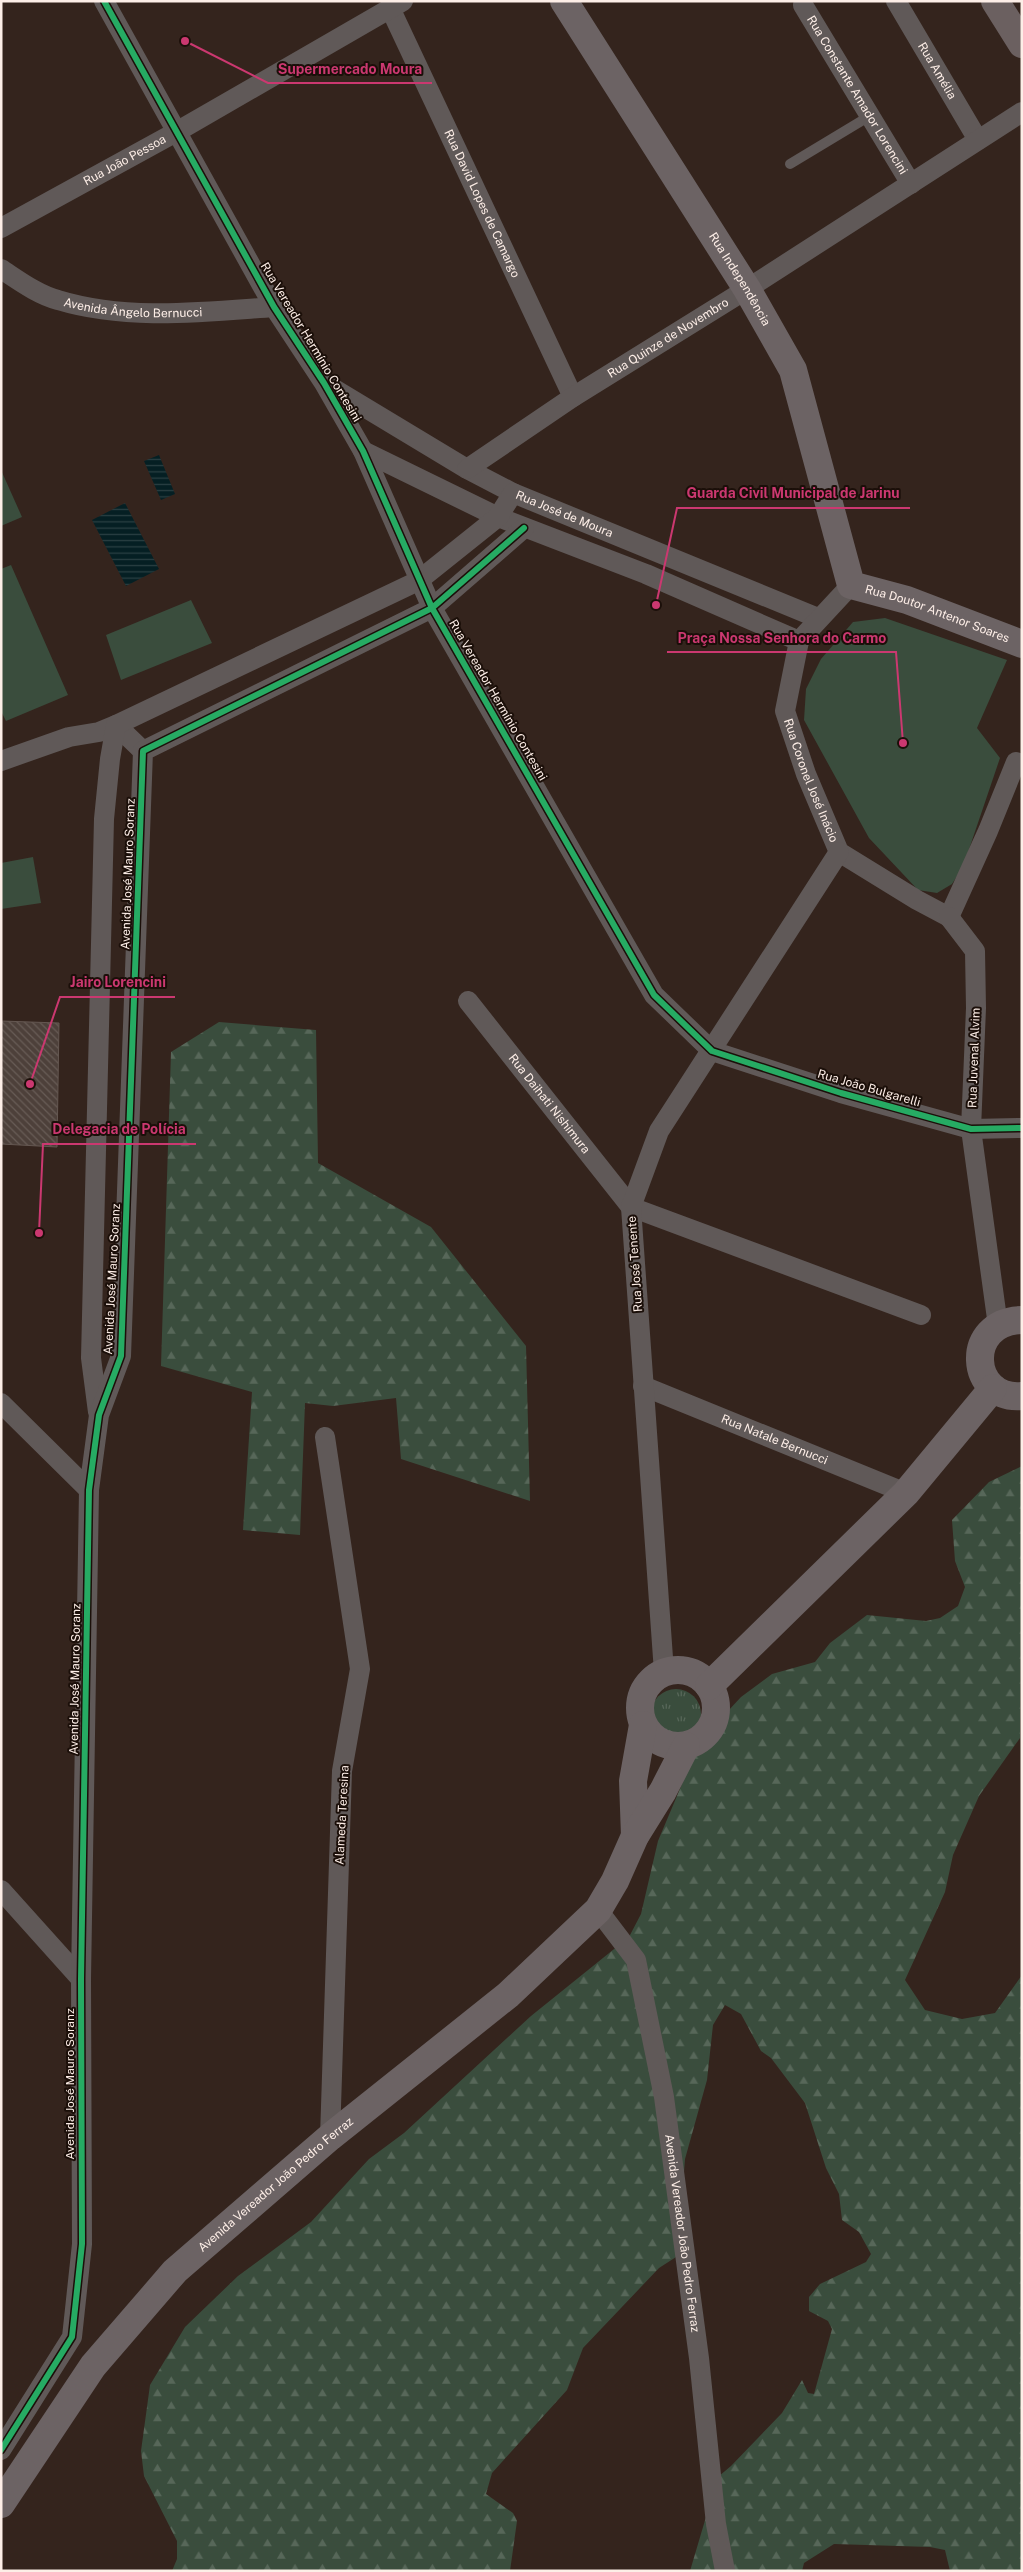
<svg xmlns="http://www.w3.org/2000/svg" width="1023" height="2572" viewBox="0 0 1023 2572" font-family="'Public Sans',sans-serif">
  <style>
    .grass { fill: url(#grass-tufts) }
    .forest { fill: url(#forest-firs) }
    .green { fill: #3a4d3d }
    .water { fill: url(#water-rules) }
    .building { fill: url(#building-back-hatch); stroke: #645751 }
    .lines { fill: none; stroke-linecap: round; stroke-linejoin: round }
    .service { stroke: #605958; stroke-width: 10 }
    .minor { stroke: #605958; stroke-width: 20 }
    .secondary { stroke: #6c6364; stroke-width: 28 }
    .primary { stroke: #6b6060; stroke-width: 28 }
    .cycleway-casing { stroke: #1b0f09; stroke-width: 9 }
    .cycleway { stroke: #26ab63; stroke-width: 6 }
    .labels { text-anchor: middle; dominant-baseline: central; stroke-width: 4; stroke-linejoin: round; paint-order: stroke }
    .street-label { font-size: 12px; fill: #fdeee7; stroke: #1b0f09 }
    .leader { fill: none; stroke: #cb3870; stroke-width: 2 }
    .callout-dot { fill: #cb3870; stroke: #1b0f09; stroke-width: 2 }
    .callout-label { font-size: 14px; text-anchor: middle; font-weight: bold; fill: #cb3870; stroke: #1b0f09; stroke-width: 4; stroke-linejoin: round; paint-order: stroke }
  </style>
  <defs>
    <pattern id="grass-tufts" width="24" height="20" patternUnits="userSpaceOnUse" patternTransform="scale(1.25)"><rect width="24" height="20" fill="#3a4d3d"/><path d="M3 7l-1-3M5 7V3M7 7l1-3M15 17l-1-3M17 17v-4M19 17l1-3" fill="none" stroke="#576759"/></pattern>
    <pattern id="forest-firs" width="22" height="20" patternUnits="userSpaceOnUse" patternTransform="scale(1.25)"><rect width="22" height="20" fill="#3a4d3d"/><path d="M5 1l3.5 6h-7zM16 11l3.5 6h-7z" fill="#576759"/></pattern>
    <pattern id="water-rules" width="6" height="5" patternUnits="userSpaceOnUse" patternTransform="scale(1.25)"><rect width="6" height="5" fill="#051f23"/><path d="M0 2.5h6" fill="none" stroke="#2a4043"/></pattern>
    <pattern id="building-back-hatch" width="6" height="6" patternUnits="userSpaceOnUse" patternTransform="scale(1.25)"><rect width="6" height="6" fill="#4d403a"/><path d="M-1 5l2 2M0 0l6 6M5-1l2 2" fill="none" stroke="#685c56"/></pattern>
  </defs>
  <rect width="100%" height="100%" fill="#34241d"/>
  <path class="grass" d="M651 1714a25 25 0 1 1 50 0a25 25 0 1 1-50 0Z"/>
  <path class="forest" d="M 219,1022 L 316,1030 L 318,1163 L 431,1227 L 526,1346 L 530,1501 L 401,1459 L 396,1398 L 333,1406 L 305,1403 L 300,1535 L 243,1530 L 252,1392 L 161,1366 L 171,1052 Z
    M 1022,1466 L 1020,1738 L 979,1796 L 953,1855 L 945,1892 L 905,1980 L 925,2010 L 962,2019 L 995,2013 L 1022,1975 L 1022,2571 L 950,2571 L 945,2550 L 930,2547 L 834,2544 L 804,2563 L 802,2571 L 690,2571 L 706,2517 L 706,2487 L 731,2466 L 782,2413 L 802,2380 L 808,2393 L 814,2394 L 832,2329 L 828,2321 L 809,2311 L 809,2297 L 820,2284 L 866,2262 L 871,2254 L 859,2232 L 842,2220 L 839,2194 L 826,2168 L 805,2103 L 771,2058 L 761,2051 L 741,2014 L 725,2005 L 713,2025 L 707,2080 L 685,2159 L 682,2198 L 690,2248 L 659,2268 L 583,2348 L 567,2390 L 492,2473 L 486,2494 L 513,2513 L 517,2521 L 510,2571 L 172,2571 L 177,2559 L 177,2541 L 144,2476 L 141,2451 L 150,2385 L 185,2327 L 238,2276 L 311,2222 L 369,2159 L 404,2133 L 531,2016 L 629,1937 L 641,1914 L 658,1841 L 690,1765 L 716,1724 L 741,1697 L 772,1674 L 815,1662 L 830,1643 L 867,1615 L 926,1621 L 940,1618 L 958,1606 L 965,1587 L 955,1561 L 952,1520 L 989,1482 Z"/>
  <path class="green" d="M 1,470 L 22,517 L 1,526 Z
    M 11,565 L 68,695 L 6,721 L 1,711 L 1,569 Z
    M 191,600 L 212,643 L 121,680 L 106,635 Z
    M 885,618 L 1007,660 L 977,728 L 1000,758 L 963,867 L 952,884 L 937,893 L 918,890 L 869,838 L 804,720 L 806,689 L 821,659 L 853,622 Z
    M 33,857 L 41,903 L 1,909 L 1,863 Z"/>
  <path class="water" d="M 159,455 L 175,494 L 161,500 L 144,461 Z
    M 125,503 L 159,569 L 126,586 L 92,520 Z"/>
  <path class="building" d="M 1,1021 L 59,1023 L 57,1147 L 1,1144 Z"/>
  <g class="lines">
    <path class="service" d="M 790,164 L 868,117"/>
    <g class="minor">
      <path d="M 104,1 L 274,307 L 324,383 L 363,451 L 432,608 L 654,995 L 712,1051 L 841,1093 L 971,1129 L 1022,1128"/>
      <path id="s1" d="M 896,1 L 978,140"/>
      <path id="s2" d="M 803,5 L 911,184"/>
      <path id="s3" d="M 391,10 L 573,397"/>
      <path id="s4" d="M 1,228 L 178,131 L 403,1"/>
      <path id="s5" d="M 1,269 C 18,280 38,295 58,300 C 127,321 203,312 274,307"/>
      <path id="s6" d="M 326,384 L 467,469 L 513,493 L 818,618"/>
      <path d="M 363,451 L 498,517 L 646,574 L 799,641"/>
      <path id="s7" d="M 467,469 L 573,397 L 747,289 L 1022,112"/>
      <path id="s8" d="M 851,585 L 799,641 L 785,711 L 806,774 L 839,852 L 917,900 L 949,917 L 988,831 L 1016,762 L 1022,765"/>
      <path d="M 1,761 L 69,737 L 99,732 L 116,725 L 143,751"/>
      <path d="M 949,917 L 975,951 L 976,1008 L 971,1129 L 998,1326"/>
      <path id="s9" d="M 468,1001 L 631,1207 L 921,1315"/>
      <path id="s10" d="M 643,1386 L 906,1493"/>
      <path d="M 1,1403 L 89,1490"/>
      <path d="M 98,1412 L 91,1358 L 104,819 L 110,759 L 116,725 L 418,581 L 498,517 L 513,493"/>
      <path d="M 325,1437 L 360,1669 L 342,1771 L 330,2137"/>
      <path d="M 664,1672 L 631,1207 L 659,1131 L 839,852"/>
      <path d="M 1,1890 L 81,1979"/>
      <path id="s11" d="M 598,1910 L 636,1960 L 664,2097 L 699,2358 L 716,2524 L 725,2571"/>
      <path d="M 1,2450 L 72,2337 L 82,2244 L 81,1979 L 89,1490 L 99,1415 L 121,1356 L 143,751 L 432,608 L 524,528"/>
    </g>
    <g class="secondary">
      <path id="s12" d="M 564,1 L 747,289 L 793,370 L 851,585 L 907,600 L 1022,644"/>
      <path d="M 1022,1320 C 963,1321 969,1401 1022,1396"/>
      <circle cx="678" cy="1708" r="38"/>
      <path d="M 709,1686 L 906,1493 L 993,1388"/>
      <path d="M 635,1836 L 633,1781 L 643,1725"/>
      <path id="s13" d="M 1,2504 L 93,2366 L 175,2271 L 330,2137 L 508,1995 L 598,1910 L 615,1881 L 635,1836 L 663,1791 L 686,1746"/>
    </g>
    <path class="primary" d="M 995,1 L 1022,44"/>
    <defs>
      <path id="cycleway" d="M 104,1 L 274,307 L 324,383 L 363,451 L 432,608 L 654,995 L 712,1051 L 841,1093 L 971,1129 L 1022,1128
        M 1,2450 L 72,2337 L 82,2244 L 81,1979 L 89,1490 L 99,1415 L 121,1356 L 143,751 L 432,608 L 524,528"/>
    </defs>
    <use href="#cycleway" class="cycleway-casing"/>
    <use href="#cycleway" class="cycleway"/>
  </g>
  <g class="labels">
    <g class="street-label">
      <text stroke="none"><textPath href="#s1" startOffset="81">Rua Amélia</textPath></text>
      <text stroke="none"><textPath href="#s2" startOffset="105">Rua Constante Amador Lorencini</textPath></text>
      <text stroke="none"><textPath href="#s4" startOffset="141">Rua João Pessoa</textPath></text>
      <text stroke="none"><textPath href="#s3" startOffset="214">Rua David Lopes de Camargo</textPath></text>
      <text stroke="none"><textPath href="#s12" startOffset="329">Rua Independência</textPath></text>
      <text stroke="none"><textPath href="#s5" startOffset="141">Avenida Ângelo Bernucci</textPath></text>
      <text stroke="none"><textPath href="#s7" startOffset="240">Rua Quinze de Novembro</textPath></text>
      <text transform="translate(311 342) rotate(59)">Rua Vereador Hermínio Contesini</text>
      <text stroke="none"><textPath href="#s6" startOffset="272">Rua José de Moura</textPath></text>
      <text stroke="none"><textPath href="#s12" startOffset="748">Rua Doutor Antenor Soares</textPath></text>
      <text transform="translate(498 700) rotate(60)">Rua Vereador Hermínio Contesini</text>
      <text stroke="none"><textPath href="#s8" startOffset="222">Rua Coronel José Inácio</textPath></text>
      <text transform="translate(128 874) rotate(-88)">Avenida José Mauro Soranz</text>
      <text transform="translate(974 1058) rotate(-88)">Rua Juvenal Alvim</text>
      <text transform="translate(869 1088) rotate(16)">Rua João Bulgarelli</text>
      <text stroke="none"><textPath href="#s9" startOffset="131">Rua Daihati Nishimura</textPath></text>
      <text transform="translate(635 1264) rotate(-94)">Rua José Tenente</text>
      <text transform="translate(112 1279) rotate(-87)">Avenida José Mauro Soranz</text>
      <text stroke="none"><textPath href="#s10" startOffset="142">Rua Natale Bernucci</textPath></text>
      <text transform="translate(75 1679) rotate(-89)">Avenida José Mauro Soranz</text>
      <text transform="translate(342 1815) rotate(-87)">Alameda Teresina</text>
      <text transform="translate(70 2084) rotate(-90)">Avenida José Mauro Soranz</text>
      <text stroke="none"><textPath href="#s13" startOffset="424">Avenida Vereador João Pedro Ferraz</textPath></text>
      <text stroke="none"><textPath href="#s11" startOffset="340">Avenida Vereador João Pedro Ferraz</textPath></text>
    </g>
  </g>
  <path class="leader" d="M185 41L268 83H432M656 605L677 508H910M903 743L896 652H667M30 1084L60 997H175M39 1233L43 1144H196"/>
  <g class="callout-dot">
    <circle cx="185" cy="41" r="5"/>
    <circle cx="656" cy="605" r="5"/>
    <circle cx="903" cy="743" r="5"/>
    <circle cx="30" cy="1084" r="5"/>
    <circle cx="39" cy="1233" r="5"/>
  </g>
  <g class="callout-label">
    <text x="350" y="74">Supermercado Moura</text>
    <text x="793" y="498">Guarda Civil Municipal de Jarinu</text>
    <text x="782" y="643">Praça Nossa Senhora do Carmo</text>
    <text x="118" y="987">Jairo Lorencini</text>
    <text x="119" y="1134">Delegacia de Polícia</text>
  </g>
  <rect width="1023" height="2572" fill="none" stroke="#fdeee7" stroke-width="5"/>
</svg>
